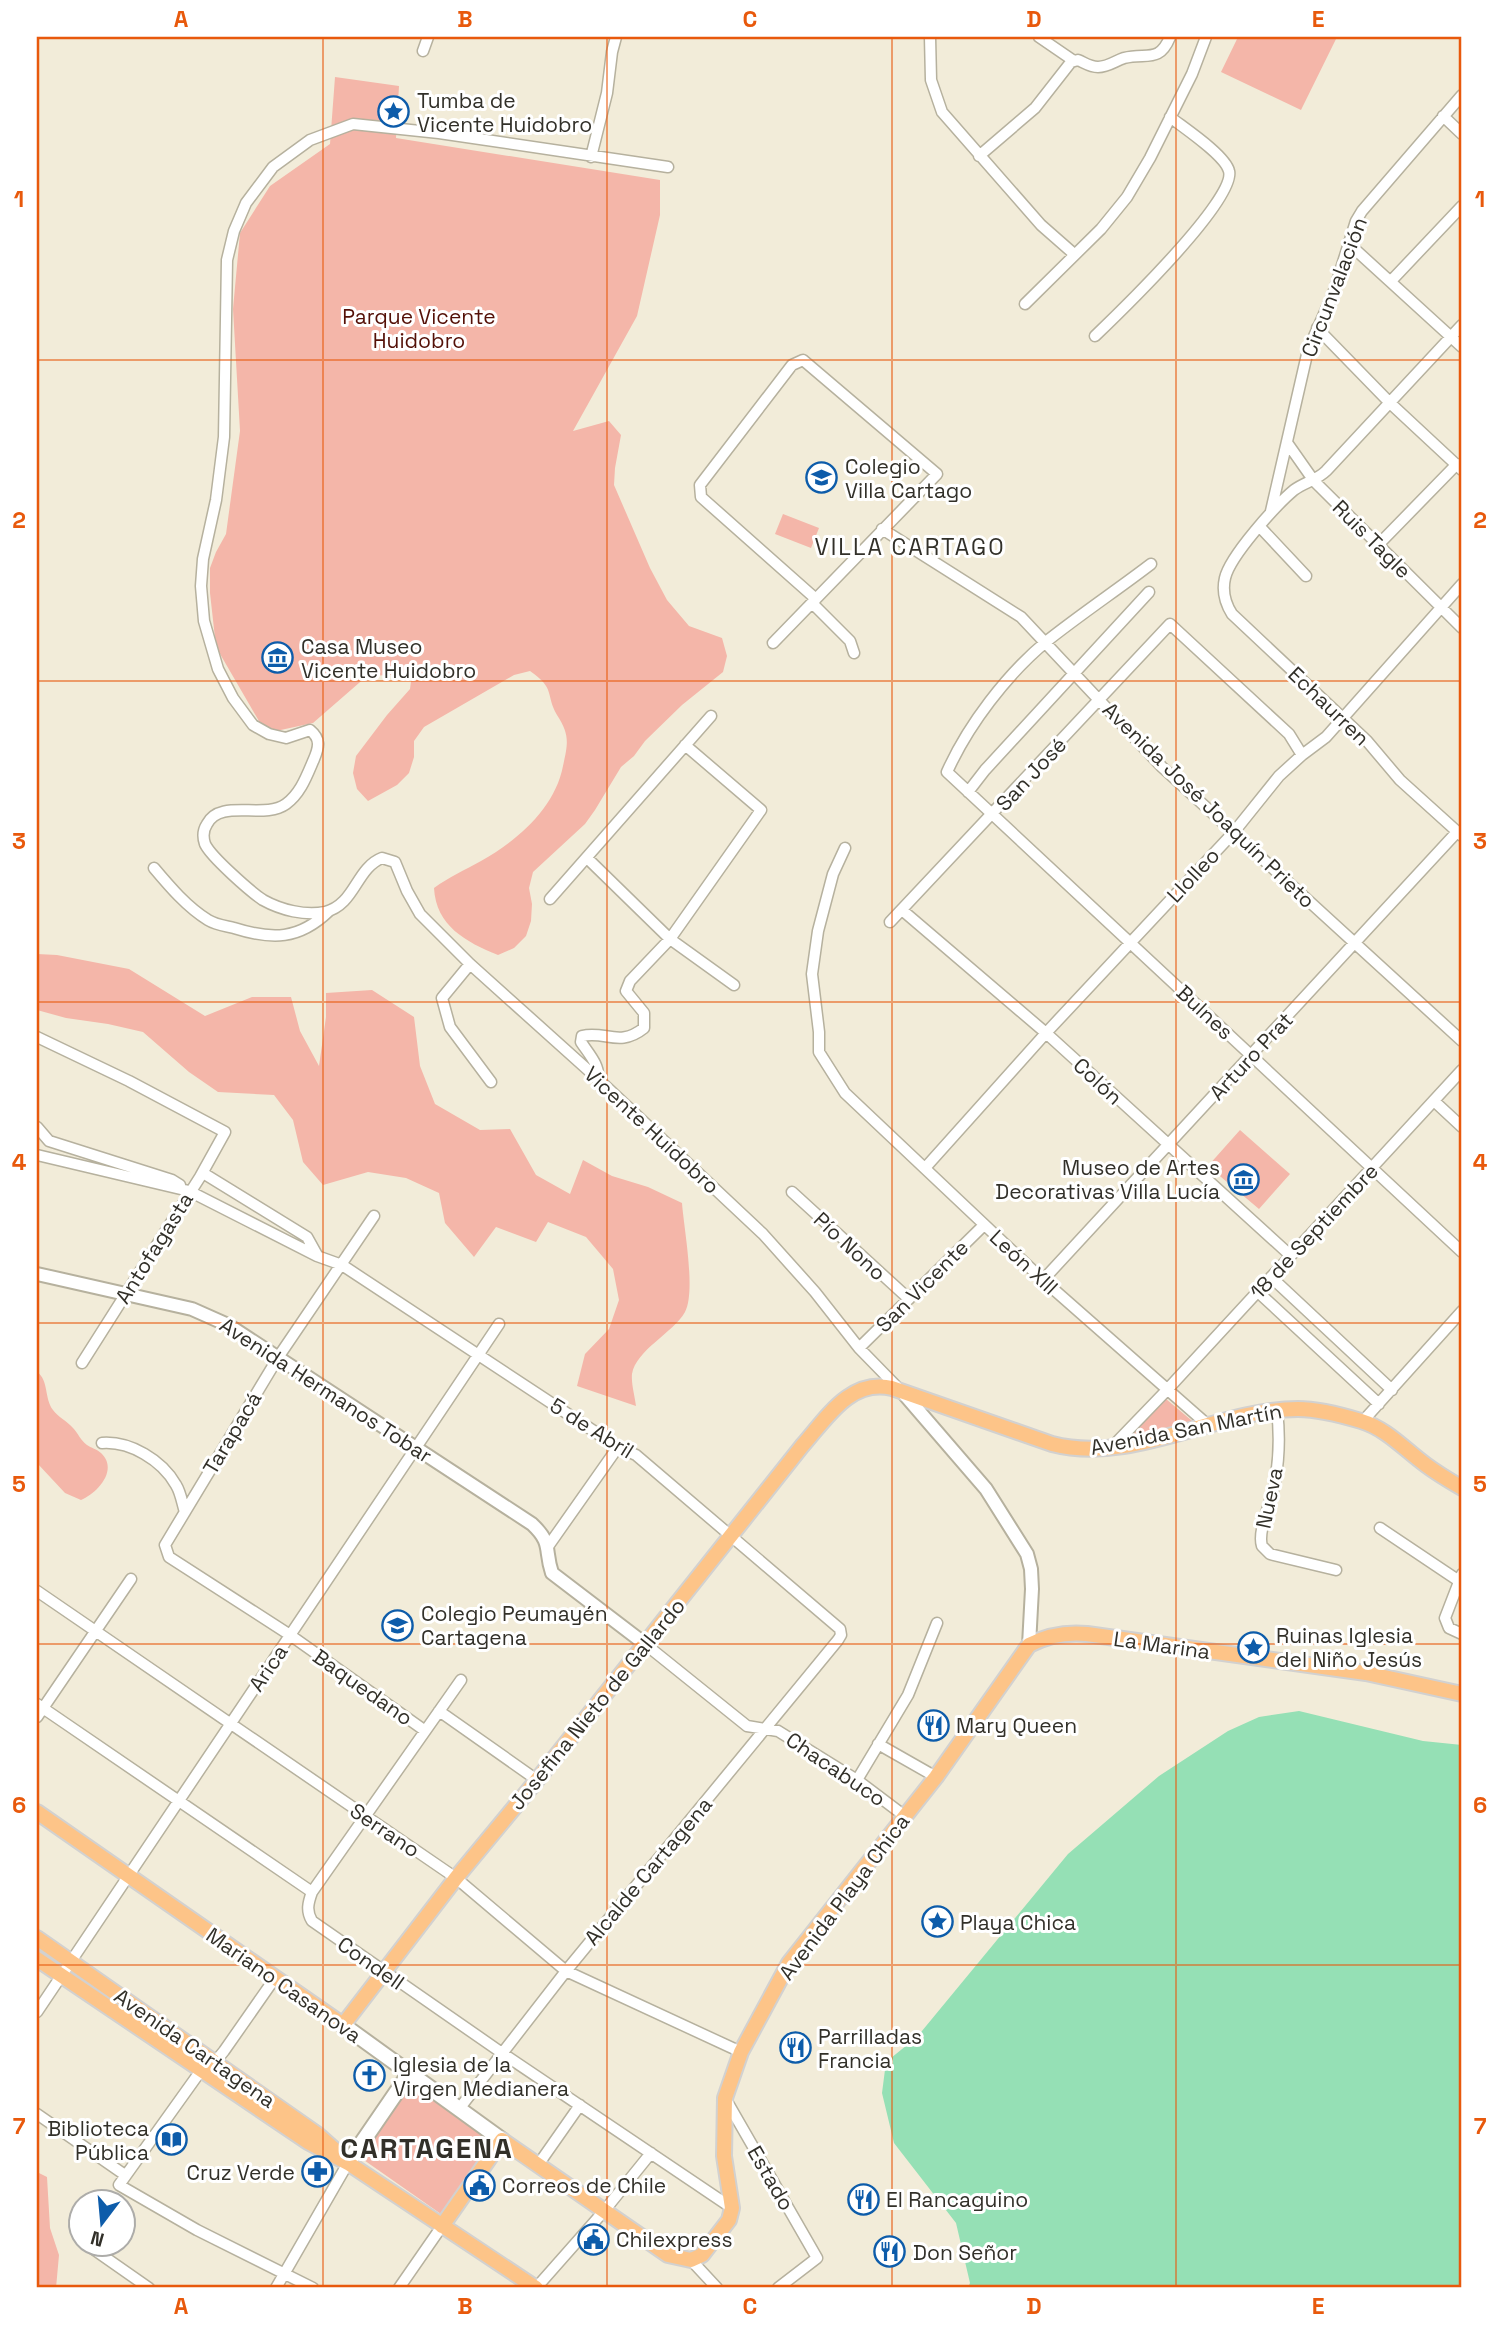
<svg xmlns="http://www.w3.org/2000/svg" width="1499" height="2325" viewBox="0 0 1499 2325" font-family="'Space Grotesk',sans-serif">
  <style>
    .green { fill: #f4b6a9 }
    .water { fill: #95e0b5 }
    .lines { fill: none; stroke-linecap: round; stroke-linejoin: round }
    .minor-casing { stroke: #b6b19e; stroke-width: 13 }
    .tertiary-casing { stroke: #b6b19e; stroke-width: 16 }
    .secondary-casing { stroke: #b6b19e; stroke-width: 18 }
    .primary-casing { stroke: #d2d1d0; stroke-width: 18 }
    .minor { stroke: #fff; stroke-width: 10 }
    .tertiary { stroke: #fff; stroke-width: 12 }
    .secondary { stroke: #fff; stroke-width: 14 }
    .primary { stroke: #fdc488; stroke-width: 14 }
    .grid { fill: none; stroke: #e8590c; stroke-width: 2; stroke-opacity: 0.55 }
    .labels { text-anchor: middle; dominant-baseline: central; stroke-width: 6; stroke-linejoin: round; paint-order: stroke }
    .poi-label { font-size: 21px; fill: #323029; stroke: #fff; text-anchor: start }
    .street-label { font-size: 21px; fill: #323029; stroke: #fff }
    .park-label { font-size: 21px; fill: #541007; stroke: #fff }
    .neighbourhood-label { font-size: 23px; letter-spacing: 2px; fill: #323029; stroke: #fff }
    .district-label { font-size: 28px; font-weight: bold; letter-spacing: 2px; fill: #323029; stroke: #fff }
    .neatline { fill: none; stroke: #e8590c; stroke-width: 2.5 }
    .grid-label { font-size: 23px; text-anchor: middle; font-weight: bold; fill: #e8590c }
  </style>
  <rect width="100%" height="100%" fill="#f2ecd9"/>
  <path class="green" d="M 1238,37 L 1337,37 L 1301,110 L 1221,72 Z
    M 335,77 L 399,86 L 396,138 L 660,180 L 660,215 L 637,316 L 573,431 L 609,421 L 621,435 L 615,468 L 614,485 L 650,568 L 667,600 L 689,626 L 722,638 L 727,656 L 723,672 L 682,705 L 645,741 L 634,756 L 621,767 L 595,810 L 585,824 L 533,872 L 529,888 L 532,904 L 531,921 L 526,936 L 514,948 L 498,955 C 466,942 436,926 434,888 C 449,877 465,870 481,861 C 517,841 555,808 563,766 C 568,743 570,735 557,715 C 545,694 556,689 530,671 L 514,675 L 424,727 L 414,741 L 414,757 L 409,773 L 397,785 L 368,801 L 357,789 L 353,773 L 356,756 L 387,715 L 410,689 L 412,674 L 367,676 L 313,723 L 276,731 L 263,728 L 216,647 L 210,593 L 210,568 L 216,552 L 226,534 L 240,431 L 233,309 L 240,233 L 270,186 L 330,144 Z
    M 783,514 L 819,528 L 811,548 L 775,534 Z
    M 37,954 L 57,955 L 129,969 L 205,1016 L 252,997 L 291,997 L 300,1031 L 319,1066 L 326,1017 L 326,993 L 372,990 L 414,1017 L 420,1066 L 435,1104 L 480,1130 L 510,1129 L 536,1175 L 570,1194 L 583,1160 L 612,1176 L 648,1187 L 682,1203 C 684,1229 696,1291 685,1312 C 673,1333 636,1350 632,1374 C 631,1383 635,1397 636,1406 L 577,1386 L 585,1354 L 609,1329 L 619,1300 L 613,1269 L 586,1237 L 548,1222 L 536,1242 L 496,1227 L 474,1257 L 445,1223 L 439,1193 L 406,1178 L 368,1172 L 323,1185 L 303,1162 L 293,1120 L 274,1095 L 218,1092 L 189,1072 L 143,1032 L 108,1024 L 66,1018 L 37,1010 Z
    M 1240,1130 L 1290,1174 L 1259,1209 L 1208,1166 Z
    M 37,1372 C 49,1380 44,1398 53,1410 C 58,1417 67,1421 73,1428 C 78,1433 81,1441 87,1445 C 91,1448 97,1449 101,1453 C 119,1470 97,1493 81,1500 L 65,1493 L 37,1463 Z
    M 1166,1399 L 1197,1425 L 1125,1441 Z
    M 412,2081 L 494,2140 L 441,2214 L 361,2158 Z
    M 37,2172 L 47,2177 L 50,2228 L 59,2255 L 56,2288 L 37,2288 Z"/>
  <path class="water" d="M 1299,1711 L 1423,1741 L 1462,1745 L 1462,2288 L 968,2288 L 970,2283 L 956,2223 L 894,2143 L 882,2093 L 886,2062 L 917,2037 L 1068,1854 L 1159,1776 L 1228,1731 L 1259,1717 Z"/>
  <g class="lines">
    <defs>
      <path id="minor" d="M 930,37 L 931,80 L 942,112 L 1041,225 L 1074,254
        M 1039,37 L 1074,61
        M 423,51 L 428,37
        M 1443,116 L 1462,134
        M 979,156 L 1035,108 L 1071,62 L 1078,60 C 1085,63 1090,67 1098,67 C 1108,67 1115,61 1124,58 C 1146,52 1159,64 1170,37
        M 591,157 L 607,93 L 612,52 L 616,37
        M 668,167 L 439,133 L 353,124 L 310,140 L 273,167 L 246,203 L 234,231 L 227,260 L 224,437 L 216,500 L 203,559 L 201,586 L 204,621 L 218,669 L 233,698 L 253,725 L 269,734 L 286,738 L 310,730 C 321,739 319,747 314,759 C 307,775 301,793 286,804 C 264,820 220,798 207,824 C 203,830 203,838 205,844 C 211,857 251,892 263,900 C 281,910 305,916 325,912 C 355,905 356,868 382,858 L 395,862 L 407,891 L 420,914 L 470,964 L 598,1079 L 763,1234 L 815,1292 L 859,1348 L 900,1390
        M 1348,243 L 1462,347
        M 1391,281 L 1462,206
        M 1025,304 L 1101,229 L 1127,197 L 1150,158 L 1192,74 L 1206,37
        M 1462,325 L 1326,471 C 1317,480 1305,482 1294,490 C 1276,505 1230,556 1225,578 C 1222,591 1225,603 1232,614 L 1367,741 L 1400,780 L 1462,836
        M 1317,328 L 1390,403 L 1462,470
        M 1095,336 C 1119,313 1237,199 1229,171 C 1225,155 1184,128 1170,117
        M 1288,444 L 1314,481 L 1462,628
        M 1271,511 L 1308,350 L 1333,294 L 1356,221 L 1362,211 L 1462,95
        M 1260,527 L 1306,576
        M 882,529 L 1021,617 L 1162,767 L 1462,1041
        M 1378,545 L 1457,464
        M 1151,564 C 1117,590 1081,614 1047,641 C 1007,674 968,725 947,772 L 1462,1252
        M 812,603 L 850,641 L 854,653
        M 773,643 L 937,474 L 803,360 L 792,365 L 700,485 L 701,497 L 816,599
        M 968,792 L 985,770 L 1149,592
        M 845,848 L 833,874 L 818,931 L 812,974 L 819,1032 L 819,1052 L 845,1093 L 1043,1280 L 1209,1426
        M 587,858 L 670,939 L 734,985
        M 154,868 C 170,887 187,907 208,920 C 216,925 226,926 234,928 C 272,940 299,940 329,911
        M 550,899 L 711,716
        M 902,910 L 1046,1033 L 1290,1255
        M 890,922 L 1170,624 L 1289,734 L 1302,755
        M 470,964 L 442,998 L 450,1027 L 491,1082
        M 37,1037 L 129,1081 L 225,1132 L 200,1177 L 82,1363
        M 598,1079 C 600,1065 588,1053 581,1042 L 582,1036 C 605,1030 619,1048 644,1028 L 644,1013 L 626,991 L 630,981 L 670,939 L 761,810 L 685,745
        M 1434,1101 L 1462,1127
        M 37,1127 L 49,1141 L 172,1180 L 180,1185
        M 37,1155 L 189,1191 L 317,1256 L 342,1265 L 618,1447 L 636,1455 L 840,1629 L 841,1635 L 838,1640 L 566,1971 L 459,2109
        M 925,1168 L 1046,1033 L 1234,832 L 1279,776 L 1302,755 L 1326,737 L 1462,584
        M 203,1173 L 307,1237 L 317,1255
        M 792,1192 L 909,1299
        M 374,1216 L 279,1356 L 165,1545 L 169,1557 L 290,1635 L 424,1730
        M 1271,1277 L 1392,1390
        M 1043,1280 L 1457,832
        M 1258,1292 L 1379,1404
        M 859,1348 L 984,1225
        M 1277,1411 C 1280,1435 1279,1459 1275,1482 C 1272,1500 1257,1531 1262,1546 L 1270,1554 L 1336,1570
        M 1363,1421 L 1462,1311
        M 102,1443 C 130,1441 162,1460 176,1485 C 181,1493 182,1503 185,1512
        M 1112,1447 L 1166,1391 L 1462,1070
        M 1380,1528 L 1459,1581
        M 549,1545 L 618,1447
        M 1462,1574 L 1445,1618 L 1449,1628 L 1462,1634
        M 37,1591 L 456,1878 L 566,1971 L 741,2052
        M 645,1644 L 747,1726 L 778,1731 L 857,1780 L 906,1817
        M 461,1680 L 312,1892 C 308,1903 306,1911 312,1921 L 502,2053 L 732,2208
        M 37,1704 L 312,1892
        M 439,1711 L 537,1780
        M 37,1717 L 131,1579
        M 878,1744 L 936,1777
        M 857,1780 L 908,1695 L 937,1623
        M 275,1978 L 224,2051 L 215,2062 L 197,2076 L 119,2185 L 197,2230 L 313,2288
        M 37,2012 L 499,1324
        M 725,2098 L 817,2258 L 778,2288
        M 37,2114 L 125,2175
        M 538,2165 L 580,2105
        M 86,2244 L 149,2288
        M 691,2260 L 717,2288
        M 276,2288 L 348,2163
        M 399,2288 L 442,2226
        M 536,2288 L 604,2211 L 651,2153"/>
      <path id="tertiary" d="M 37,1274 L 192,1309 L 228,1325 L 532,1524 C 553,1544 544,1549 552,1573 L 645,1644
        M 905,1395 L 986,1489 L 1027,1554 L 1031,1569 L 1032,1589 L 1029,1645"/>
      <path id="secondary" d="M 343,2025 L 502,2140
        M 348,2163 L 409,2074"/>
      <path id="primary" d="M 37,1812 L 343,2025 L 456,1878 L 537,1780 L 802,1446 C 826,1419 850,1378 892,1388 L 1052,1444 C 1133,1465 1217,1409 1298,1409 C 1319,1409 1341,1415 1361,1421 C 1387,1429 1404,1449 1426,1465 C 1438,1474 1450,1481 1462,1488
        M 37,1938 L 317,2134 L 335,2150
        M 37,1959 L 308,2142 L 348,2163 L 536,2288
        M 442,2226 L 502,2140 L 668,2255 L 691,2260 L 702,2255 L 729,2220 L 732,2208 L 724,2156 L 725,2098 L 741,2052 L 789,1963 L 936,1777 L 1029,1645 C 1048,1635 1066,1632 1087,1634 L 1366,1673 L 1462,1694"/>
    </defs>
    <use href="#minor" class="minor-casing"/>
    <use href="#tertiary" class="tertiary-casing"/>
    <use href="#secondary" class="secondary-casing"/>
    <use href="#primary" class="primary-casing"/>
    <use href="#minor" class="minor"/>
    <use href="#tertiary" class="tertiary"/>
    <use href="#secondary" class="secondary"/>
    <use href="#primary" class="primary"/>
  </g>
  <path class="grid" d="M 323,37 L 323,2288M 607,37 L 607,2288M 892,37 L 892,2288M 1176,37 L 1176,2288M 37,360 L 1462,360M 37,681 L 1462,681M 37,1002 L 1462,1002M 37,1323 L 1462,1323M 37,1644 L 1462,1644M 37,1965 L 1462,1965"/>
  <defs>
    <symbol id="sight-ring" viewBox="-11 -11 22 22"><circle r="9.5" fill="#fff" stroke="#0d5caa" stroke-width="1.5"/><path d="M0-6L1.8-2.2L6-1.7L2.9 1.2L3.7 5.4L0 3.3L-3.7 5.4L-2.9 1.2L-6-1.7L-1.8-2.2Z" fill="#0d5caa"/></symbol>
    <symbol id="school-ring" viewBox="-11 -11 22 22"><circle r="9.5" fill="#fff" stroke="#0d5caa" stroke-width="1.5"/><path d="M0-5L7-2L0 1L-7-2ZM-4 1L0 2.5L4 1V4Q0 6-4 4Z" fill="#0d5caa"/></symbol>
    <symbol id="museum-ring" viewBox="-11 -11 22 22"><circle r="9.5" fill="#fff" stroke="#0d5caa" stroke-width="1.5"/><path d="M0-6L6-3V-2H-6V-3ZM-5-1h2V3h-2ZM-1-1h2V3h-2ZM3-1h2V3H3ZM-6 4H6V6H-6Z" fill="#0d5caa"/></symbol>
    <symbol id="restaurant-ring" viewBox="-11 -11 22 22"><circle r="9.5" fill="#fff" stroke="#0d5caa" stroke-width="1.5"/><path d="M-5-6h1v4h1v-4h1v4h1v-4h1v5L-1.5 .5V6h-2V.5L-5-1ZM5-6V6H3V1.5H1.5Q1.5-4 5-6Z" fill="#0d5caa"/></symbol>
    <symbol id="church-ring" viewBox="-11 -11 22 22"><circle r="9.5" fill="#fff" stroke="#0d5caa" stroke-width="1.5"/><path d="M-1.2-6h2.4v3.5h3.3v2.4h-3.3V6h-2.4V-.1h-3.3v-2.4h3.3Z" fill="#0d5caa"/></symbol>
    <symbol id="library-ring" viewBox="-11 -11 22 22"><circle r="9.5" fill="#fff" stroke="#0d5caa" stroke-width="1.5"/><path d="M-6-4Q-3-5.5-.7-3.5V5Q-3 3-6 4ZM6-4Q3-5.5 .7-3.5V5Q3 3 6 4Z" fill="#0d5caa"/></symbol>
    <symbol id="pharmacy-ring" viewBox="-11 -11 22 22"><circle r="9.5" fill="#fff" stroke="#0d5caa" stroke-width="1.5"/><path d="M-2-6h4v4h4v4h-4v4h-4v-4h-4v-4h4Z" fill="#0d5caa"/></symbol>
    <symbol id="civic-ring" viewBox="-11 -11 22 22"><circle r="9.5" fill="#fff" stroke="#0d5caa" stroke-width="1.5"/><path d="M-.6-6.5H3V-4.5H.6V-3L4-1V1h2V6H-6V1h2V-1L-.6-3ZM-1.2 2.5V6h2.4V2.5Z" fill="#0d5caa"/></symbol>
  </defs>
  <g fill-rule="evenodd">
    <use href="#sight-ring" x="376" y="94" width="35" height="35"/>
    <use href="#school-ring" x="804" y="460" width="35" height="35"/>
    <use href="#museum-ring" x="260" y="640" width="35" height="35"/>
    <use href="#museum-ring" x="1226" y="1162" width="35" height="35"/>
    <use href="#school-ring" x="380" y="1608" width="35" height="35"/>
    <use href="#sight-ring" x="1236" y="1630" width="35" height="35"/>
    <use href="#restaurant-ring" x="916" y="1708" width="35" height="35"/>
    <use href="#sight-ring" x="920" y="1904" width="35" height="35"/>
    <use href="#restaurant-ring" x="778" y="2030" width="35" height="35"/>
    <use href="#church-ring" x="352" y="2058" width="35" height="35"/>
    <use href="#library-ring" x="154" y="2122" width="35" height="35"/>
    <use href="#pharmacy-ring" x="300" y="2154" width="35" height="35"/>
    <use href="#civic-ring" x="462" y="2168" width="35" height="35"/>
    <use href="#restaurant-ring" x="846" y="2182" width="35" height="35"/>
    <use href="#civic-ring" x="576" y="2222" width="35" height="35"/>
    <use href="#restaurant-ring" x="872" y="2234" width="35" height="35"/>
  </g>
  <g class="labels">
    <g class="poi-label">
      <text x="417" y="100">Tumba de<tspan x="417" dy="24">Vicente Huidobro</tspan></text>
      <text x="845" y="466">Colegio<tspan x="845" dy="24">Villa Cartago</tspan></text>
      <text x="301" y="646">Casa Museo<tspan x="301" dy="24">Vicente Huidobro</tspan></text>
      <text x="1220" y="1167" text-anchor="end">Museo de Artes<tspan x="1220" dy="24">Decorativas Villa Lucía</tspan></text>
      <text x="421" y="1613">Colegio Peumayén<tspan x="421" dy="24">Cartagena</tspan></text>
      <text x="1276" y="1635">Ruinas Iglesia<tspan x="1276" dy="24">del Niño Jesús</tspan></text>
      <text x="956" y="1725">Mary Queen</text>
      <text x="960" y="1922">Playa Chica</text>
      <text x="818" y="2036">Parrilladas<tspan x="818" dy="24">Francia</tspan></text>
      <text x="393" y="2064">Iglesia de la<tspan x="393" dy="24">Virgen Medianera</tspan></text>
      <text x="149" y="2128" text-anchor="end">Biblioteca<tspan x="149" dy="24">Pública</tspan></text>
      <text x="295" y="2172" text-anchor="end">Cruz Verde</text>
      <text x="502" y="2185">Correos de Chile</text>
      <text x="886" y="2199">El Rancaguino</text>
      <text x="616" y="2239">Chilexpress</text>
      <text x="913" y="2252">Don Señor</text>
    </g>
    <g class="street-label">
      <text transform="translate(1334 287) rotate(-69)">Circunvalación</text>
      <text transform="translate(1372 539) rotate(45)">Ruis Tagle</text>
      <text transform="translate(1329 706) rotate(44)">Echaurren</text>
      <text transform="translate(1031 774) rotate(-47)">San José</text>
      <text transform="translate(1209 805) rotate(44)">Avenida José Joaquín Prieto</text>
      <text transform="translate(1193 875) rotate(-47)">Llolleo</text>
      <text transform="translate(1205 1012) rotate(43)">Bulnes</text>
      <text transform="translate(1251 1056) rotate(-47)">Arturo Prat</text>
      <text transform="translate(1098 1081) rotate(43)">Colón</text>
      <text transform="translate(652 1130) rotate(43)">Vicente Huidobro</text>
      <text transform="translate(1314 1231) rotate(-47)">18 de Septiembre</text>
      <text transform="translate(850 1246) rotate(43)">Pío Nono</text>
      <text transform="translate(154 1248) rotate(-58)">Antofagasta</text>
      <text transform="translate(1024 1262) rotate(43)">León XIII</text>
      <text transform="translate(922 1286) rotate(-45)">San Vicente</text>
      <text transform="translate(326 1390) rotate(33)">Avenida Hermanos Tobar</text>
      <text transform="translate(592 1428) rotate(32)">5 de Abril</text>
      <text transform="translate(1186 1429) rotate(-11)">Avenida San Martín</text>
      <text transform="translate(232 1433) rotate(-59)">Tarapacá</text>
      <text transform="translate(1269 1498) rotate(-78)">Nueva</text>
      <text transform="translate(1162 1645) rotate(8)">La Marina</text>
      <text transform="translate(268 1668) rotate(-56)">Arica</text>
      <text transform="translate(363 1687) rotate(35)">Baquedano</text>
      <text transform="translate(597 1704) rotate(-51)">Josefina Nieto de Gallardo</text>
      <text transform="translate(836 1769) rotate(34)">Chacabuco</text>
      <text transform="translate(385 1830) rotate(34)">Serrano</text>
      <text transform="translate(648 1871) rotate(-50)">Alcalde Cartagena</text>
      <text transform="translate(844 1897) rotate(-53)">Avenida Playa Chica</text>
      <text transform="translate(371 1963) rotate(35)">Condell</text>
      <text transform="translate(284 1985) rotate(35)">Mariano Casanova</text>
      <text transform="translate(195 2048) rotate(35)">Avenida Cartagena</text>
      <text transform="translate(771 2178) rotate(60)">Estado</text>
    </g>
    <g class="park-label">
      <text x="419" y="316">Parque Vicente<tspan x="419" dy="24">Huidobro</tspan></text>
    </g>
    <g class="neighbourhood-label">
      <text x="910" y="547">VILLA CARTAGO</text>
    </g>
    <g class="district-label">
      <text x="427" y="2148">CARTAGENA</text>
    </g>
  </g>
  <rect width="1499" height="2325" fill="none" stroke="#ffffff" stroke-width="77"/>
  <g transform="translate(102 2223) rotate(196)"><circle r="33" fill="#ffffff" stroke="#adaca9" stroke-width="2"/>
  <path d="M0-5L12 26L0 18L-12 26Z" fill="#0d5caa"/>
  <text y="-10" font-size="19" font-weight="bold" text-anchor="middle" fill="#323029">N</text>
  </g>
  <rect x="38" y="38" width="1422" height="2248" class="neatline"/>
  <g class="grid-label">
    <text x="181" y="27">A</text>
    <text x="465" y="27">B</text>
    <text x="750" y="27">C</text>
    <text x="1034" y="27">D</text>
    <text x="1318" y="27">E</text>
    <text x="19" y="207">1</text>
    <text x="1480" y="207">1</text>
    <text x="19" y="528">2</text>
    <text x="1480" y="528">2</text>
    <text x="19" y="849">3</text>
    <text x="1480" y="849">3</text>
    <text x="19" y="1170">4</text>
    <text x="1480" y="1170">4</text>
    <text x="19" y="1492">5</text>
    <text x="1480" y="1492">5</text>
    <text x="19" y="1813">6</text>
    <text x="1480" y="1813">6</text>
    <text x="19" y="2134">7</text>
    <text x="1480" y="2134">7</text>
    <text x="181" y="2314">A</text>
    <text x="465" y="2314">B</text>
    <text x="750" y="2314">C</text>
    <text x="1034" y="2314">D</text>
    <text x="1318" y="2314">E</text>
  </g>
</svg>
